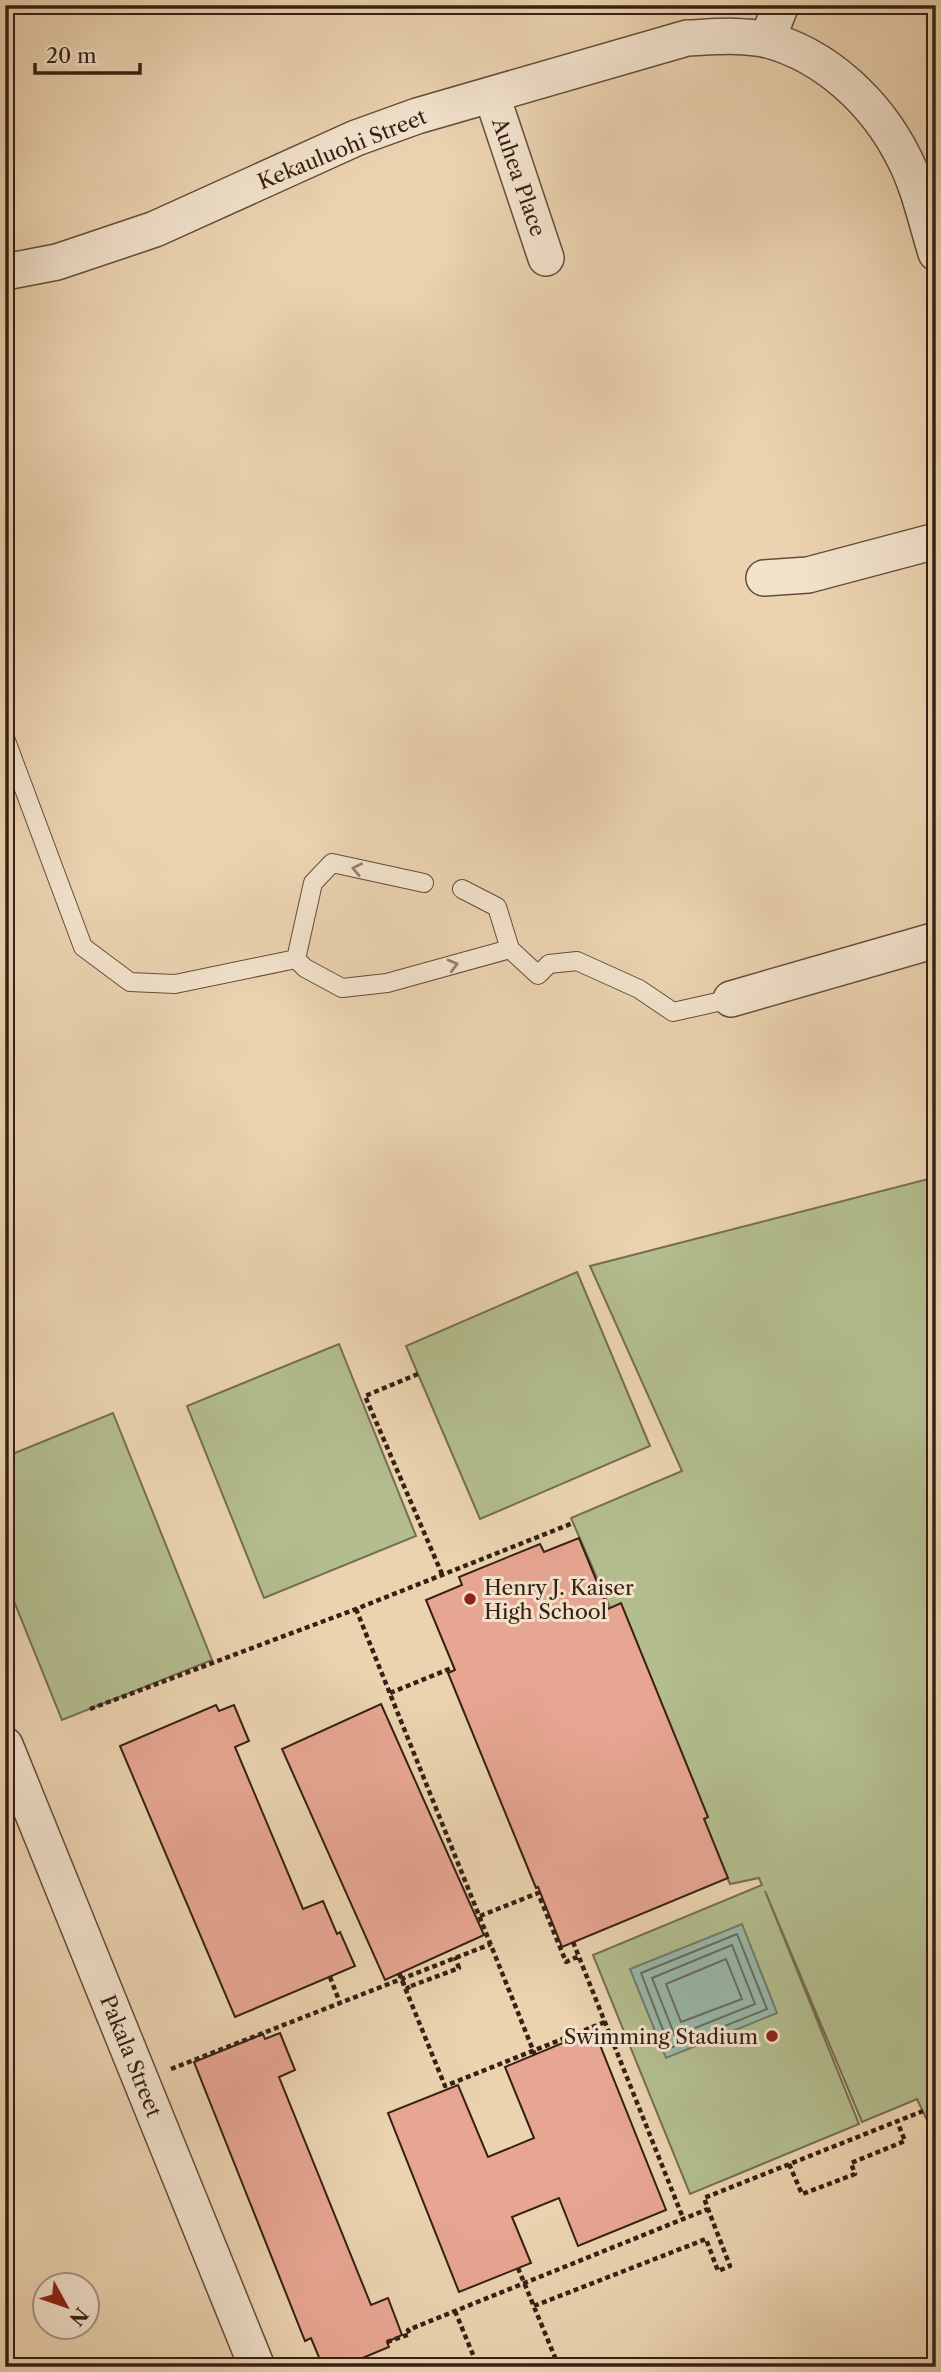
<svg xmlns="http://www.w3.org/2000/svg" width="941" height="2372" viewBox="0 0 941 2372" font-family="'Libre Caslon Text',serif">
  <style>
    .green { fill: #b3bd8e; stroke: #756e50; stroke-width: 2 }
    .water { fill: #98b8a9; stroke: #717b6d; stroke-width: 2 }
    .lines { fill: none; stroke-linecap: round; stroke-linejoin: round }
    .shore { stroke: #686c5e; stroke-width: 2 }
    .building { fill: #e7a692; stroke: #372013; stroke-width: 2 }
    .service-casing { stroke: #644d3a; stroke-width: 20 }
    .minor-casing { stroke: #644d3a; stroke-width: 38 }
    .path { stroke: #372013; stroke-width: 4.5; stroke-dasharray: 5 3.5; stroke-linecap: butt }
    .service { stroke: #f2e2cc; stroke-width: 18 }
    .minor { stroke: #f2e2cc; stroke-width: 35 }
    .path-bridge { stroke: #372013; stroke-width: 4.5; stroke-dasharray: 5 3.5; stroke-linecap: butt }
    .oneway { stroke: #948170 }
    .poi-dot { fill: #8f2418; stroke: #f2e2cc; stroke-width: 2.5 }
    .labels { text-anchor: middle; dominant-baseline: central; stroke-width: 6; stroke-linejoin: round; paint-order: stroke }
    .street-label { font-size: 21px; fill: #372013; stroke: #f2e2cc }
    .poi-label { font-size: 21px; fill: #372013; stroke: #f2e2cc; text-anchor: start }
  </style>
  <rect width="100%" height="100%" fill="#ebd3b0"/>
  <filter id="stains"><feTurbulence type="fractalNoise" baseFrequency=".00286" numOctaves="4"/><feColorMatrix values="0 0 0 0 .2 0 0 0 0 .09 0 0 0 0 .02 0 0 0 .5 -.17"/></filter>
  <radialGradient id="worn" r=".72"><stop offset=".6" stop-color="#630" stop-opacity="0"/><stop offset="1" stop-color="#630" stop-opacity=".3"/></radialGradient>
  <path class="green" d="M 936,1177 L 936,2139 L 917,2099 L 862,2122 L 765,1891 L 859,2124 L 690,2194 L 593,1955 L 762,1885 L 759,1878 L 730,1884 L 571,1518 L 682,1471 L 590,1266 Z
    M 577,1272 L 650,1446 L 480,1519 L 406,1346 Z
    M 339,1344 L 416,1536 L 264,1598 L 187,1406 Z
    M 113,1413 L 212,1660 L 62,1720 L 5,1579 L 5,1457 Z"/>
  <path class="water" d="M 742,1924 L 777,2013 L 666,2058 L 630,1969 Z"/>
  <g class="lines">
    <path class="shore" d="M 737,1934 L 767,2009 L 670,2048 L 641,1973 Z
      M 732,1945 L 755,2004 L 675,2036 L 652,1978 Z
      M 726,1959 L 742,1999 L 681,2022 L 666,1984 Z"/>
  </g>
  <path class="building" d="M 579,1538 L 608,1609 L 621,1603 L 708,1817 L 704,1819 L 728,1878 L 562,1947 L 538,1887 L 536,1888 L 448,1673 L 455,1670 L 426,1600 L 462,1585 L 459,1577 L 540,1544 L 544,1552 Z
    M 381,1704 L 484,1935 L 385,1980 L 282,1749 Z
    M 216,1705 L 219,1711 L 234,1705 L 249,1741 L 235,1747 L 303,1909 L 323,1901 L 337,1934 L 340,1932 L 355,1966 L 235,2017 L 120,1746 Z
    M 594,2030 L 666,2210 L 578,2246 L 559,2198 L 512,2217 L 531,2263 L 459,2292 L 388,2113 L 458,2085 L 488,2157 L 534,2138 L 505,2067 Z
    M 280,2033 L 295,2070 L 279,2077 L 371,2305 L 388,2298 L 402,2335 L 387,2342 L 389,2347 L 341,2367 L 323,2367 L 311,2338 L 305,2341 L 194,2062 L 263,2034 L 265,2039 Z"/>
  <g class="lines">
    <defs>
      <path id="service" d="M 5,738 L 83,947 L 130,982 L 175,984 L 296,959
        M 424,883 L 332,863 L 313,883 L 296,959 L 305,968 L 342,988 L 387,983 L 510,949 L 497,907 L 462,889
        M 510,949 L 538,975 L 549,964 L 577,961 L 639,989 L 673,1012 L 731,999"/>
      <path id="minor" d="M 767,40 L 781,5
        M 492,96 L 546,258
        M 5,272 L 57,262 L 155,229 L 356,138 L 417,116 L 687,38 C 713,37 742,34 768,40 C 827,56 876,103 903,156 C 919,186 926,221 936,253
        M 764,578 L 808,575 L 936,541
        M 731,999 L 936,940
        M 5,1745 L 257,2367"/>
    </defs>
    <use href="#service" class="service-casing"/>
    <use href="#minor" class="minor-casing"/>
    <path class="path" d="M 418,1374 L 365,1396 L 442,1574
      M 356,1609 L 535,2055
      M 390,1693 L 454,1667
      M 90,1709 L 356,1609 L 573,1523
      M 480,1916 L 538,1893 L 566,1962 L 579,1956
      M 573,1942 L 683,2218
      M 399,1973 L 445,2086 L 605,2022
      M 330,1977 L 340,2003
      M 411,1986 L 459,1968 L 455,1957
      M 171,2069 L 491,1944
      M 789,2164 L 802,2194 L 855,2174 L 851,2163 L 905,2141 L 897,2121
      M 518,2268 L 559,2367
      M 534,2306 L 706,2239 L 718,2271 L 730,2266 L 708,2209
      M 455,2311 L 478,2367
      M 387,2342 L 410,2334 L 408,2330 L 708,2209 L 704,2198 L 923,2111
      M 314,2367 L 321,2363"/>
    <use href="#service" class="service"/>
    <use href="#minor" class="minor"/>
    <path class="path-bridge" d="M 399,1973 L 406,1989 L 411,1986"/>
  </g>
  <defs><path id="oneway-chevron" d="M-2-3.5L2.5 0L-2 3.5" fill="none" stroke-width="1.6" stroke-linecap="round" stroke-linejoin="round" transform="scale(1.75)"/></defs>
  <g class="oneway">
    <use href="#oneway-chevron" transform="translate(357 869) rotate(-168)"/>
    <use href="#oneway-chevron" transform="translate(453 965) rotate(-15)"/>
  </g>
  <g class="poi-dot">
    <circle cx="470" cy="1599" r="7"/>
    <circle cx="772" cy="2036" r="7"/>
  </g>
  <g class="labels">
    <g class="street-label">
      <text transform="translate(342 149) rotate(-22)">Kekauluohi Street</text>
      <text transform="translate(519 177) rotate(71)">Auhea Place</text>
      <text transform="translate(131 2056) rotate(68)">Pakala Street</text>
    </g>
    <g class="poi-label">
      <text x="484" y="1587">Henry J. Kaiser<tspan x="484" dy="24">High School</tspan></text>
      <text x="758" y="2036" text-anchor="end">Swimming Stadium</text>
    </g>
  </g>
  <rect width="941" height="2372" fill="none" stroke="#ebd3b0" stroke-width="28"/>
  <rect x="7" y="7" width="927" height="2358" fill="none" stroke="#372013" stroke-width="3.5"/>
  <rect x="14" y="14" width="913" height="2344" fill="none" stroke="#372013" stroke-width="2"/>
  <g transform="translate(66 2306) rotate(130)"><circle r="33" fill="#f2e2cc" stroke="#a79482" stroke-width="2"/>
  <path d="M0-5L12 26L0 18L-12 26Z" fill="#8f2418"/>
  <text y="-10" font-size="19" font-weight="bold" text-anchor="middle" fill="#372013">N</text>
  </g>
  <path d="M35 63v10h105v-10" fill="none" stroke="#372013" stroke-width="3.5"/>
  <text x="46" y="63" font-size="21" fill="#372013" stroke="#f2e2cc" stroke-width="5" paint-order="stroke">20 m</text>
  <rect width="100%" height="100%" filter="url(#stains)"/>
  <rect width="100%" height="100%" fill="url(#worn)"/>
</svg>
